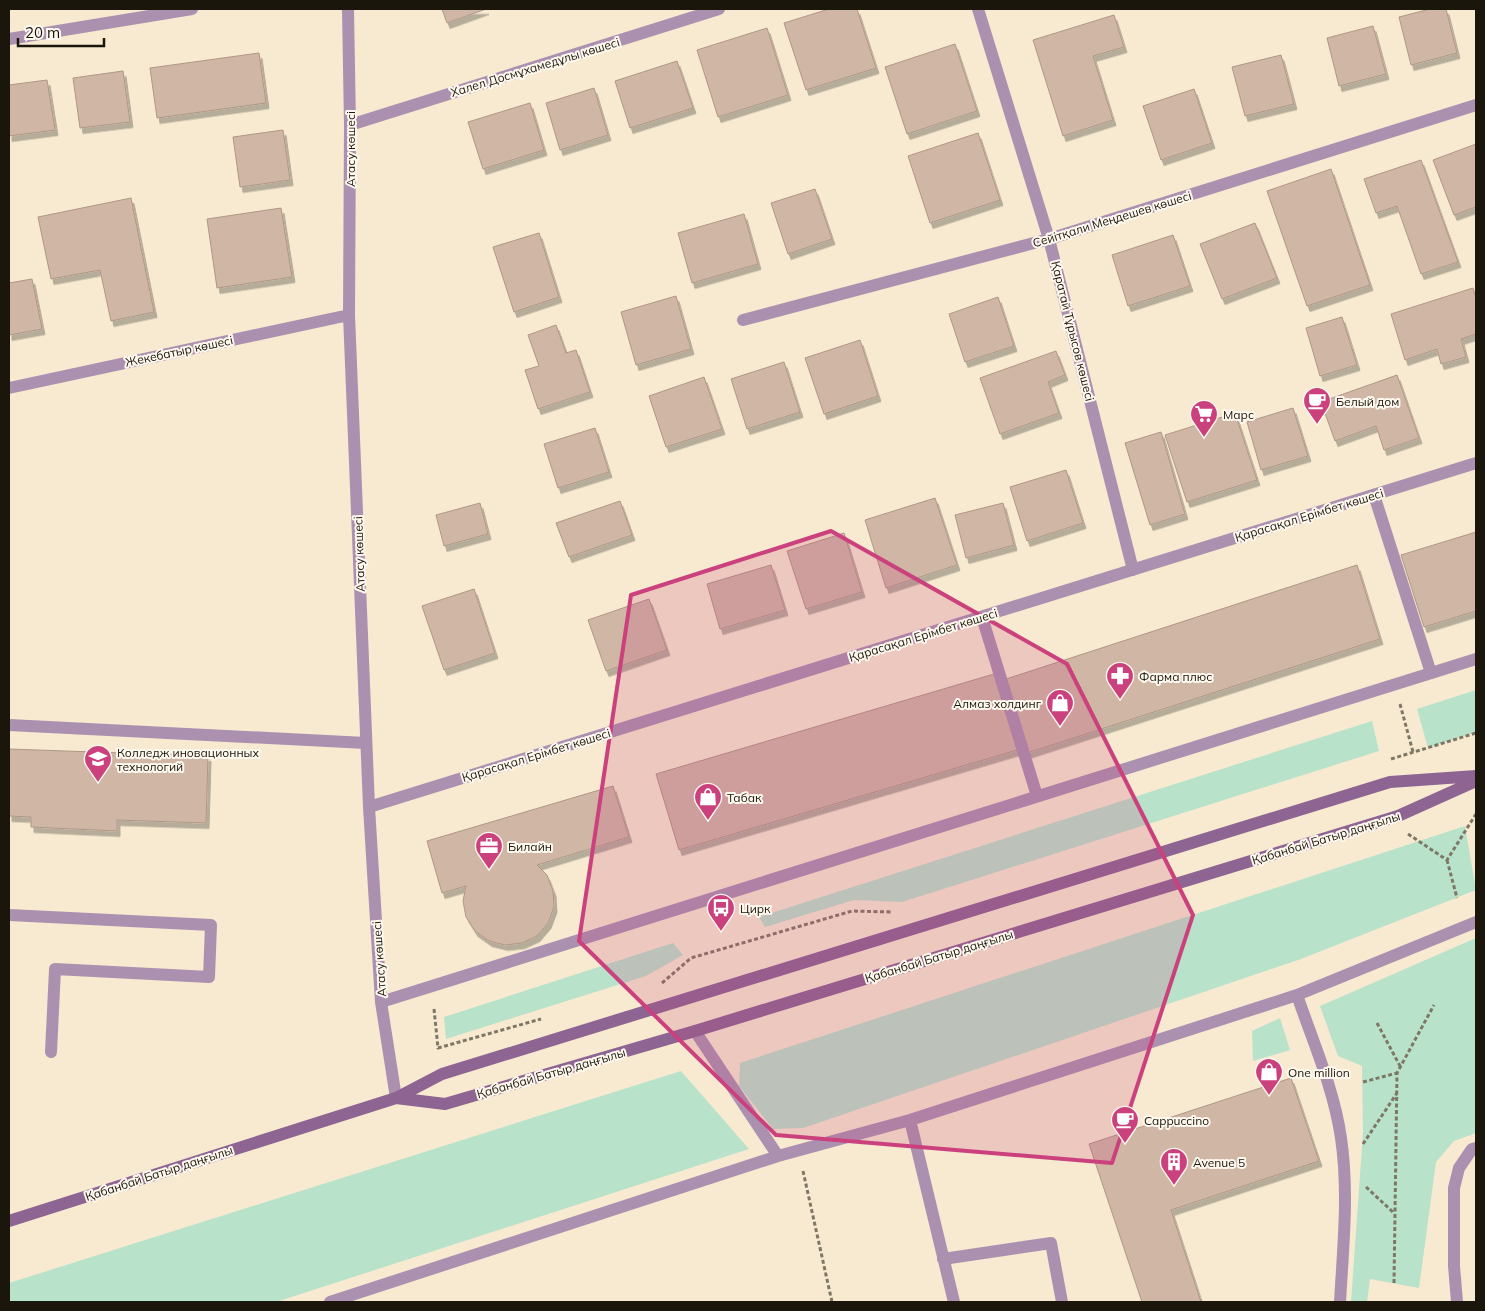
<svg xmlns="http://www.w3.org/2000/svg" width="1485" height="1311" viewBox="0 0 1485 1311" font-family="Mulish,sans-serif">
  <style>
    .green { fill: #b9e2ca }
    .building { fill: #d0b6a5; stroke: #af9686; filter: url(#shadow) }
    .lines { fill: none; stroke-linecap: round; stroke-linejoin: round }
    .path { stroke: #7f7766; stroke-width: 3; stroke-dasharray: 4 2.5; stroke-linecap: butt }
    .lane { stroke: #ac90b0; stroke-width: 12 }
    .street { stroke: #ac90b0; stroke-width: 12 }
    .secondary { stroke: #8d6492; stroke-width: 12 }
    .marked { fill: #ca417d; fill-opacity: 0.2; stroke: #ca417d; stroke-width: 4; stroke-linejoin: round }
    .labels { text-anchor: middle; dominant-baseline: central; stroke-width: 4; stroke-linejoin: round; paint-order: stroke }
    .street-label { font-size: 12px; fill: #1a160c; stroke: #fef8ee }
    .poi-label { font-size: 12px; fill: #1a160c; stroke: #fef8ee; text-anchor: start }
  </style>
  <defs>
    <filter id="shadow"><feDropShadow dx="3" dy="5.5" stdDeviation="0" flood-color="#0004"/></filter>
  </defs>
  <rect width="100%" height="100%" fill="#f7ead0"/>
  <path class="green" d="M 1476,690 L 1476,732 L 1428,748 L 1417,709 Z
    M 1372,721 L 1379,751 L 902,902 L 854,900 L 765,927 L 759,917 Z
    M 1465,826 L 1476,890 L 1301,959 L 803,1128 L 773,1129 L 739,1086 L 740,1063 Z
    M 1476,938 L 1476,1133 L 1454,1141 L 1436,1162 L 1419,1288 L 1370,1279 L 1367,1302 L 1351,1302 L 1363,1133 L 1362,1066 L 1338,1056 L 1320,1006 Z
    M 673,943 L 683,955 L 646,976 L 446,1039 L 444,1017 Z
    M 1280,1018 L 1290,1050 L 1253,1061 L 1252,1031 Z
    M 681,1071 L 749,1149 L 276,1302 L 9,1302 L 9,1283 Z"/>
  <path class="building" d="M 442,9 L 486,9 L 447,23 Z
    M 829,9 L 857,9 L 876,68 L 806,90 L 784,23 Z
    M 1430,9 L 1446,9 L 1457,53 L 1411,65 L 1399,17 Z
    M 1114,15 L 1124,47 L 1093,56 L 1113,120 L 1063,136 L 1033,40 Z
    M 1373,26 L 1386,74 L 1339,86 L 1327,38 Z
    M 767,28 L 788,95 L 718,117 L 697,50 Z
    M 955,44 L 977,111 L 907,134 L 885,67 Z
    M 259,53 L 266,103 L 157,118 L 150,68 Z
    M 1281,55 L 1294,104 L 1245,116 L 1232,67 Z
    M 677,61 L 693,108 L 630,128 L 615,81 Z
    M 123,71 L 130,122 L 80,128 L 73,78 Z
    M 47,80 L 55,130 L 9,136 L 9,85 Z
    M 594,88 L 608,135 L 560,150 L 546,103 Z
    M 1194,89 L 1212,143 L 1161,160 L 1143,106 Z
    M 530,103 L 544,150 L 483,169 L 468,122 Z
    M 283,130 L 290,180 L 240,187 L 233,137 Z
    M 978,133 L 1000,200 L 930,223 L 908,156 Z
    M 1476,144 L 1476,207 L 1454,215 L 1433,160 Z
    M 1421,160 L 1458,262 L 1421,274 L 1397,206 L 1376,213 L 1364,179 Z
    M 1331,169 L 1370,285 L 1307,306 L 1267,191 Z
    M 815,189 L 832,239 L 788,254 L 771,203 Z
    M 131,198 L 154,312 L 111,321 L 100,270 L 51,279 L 38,217 Z
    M 281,208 L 292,277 L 217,288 L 207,219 Z
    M 744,214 L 758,264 L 692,283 L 678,233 Z
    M 1255,223 L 1277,278 L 1222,299 L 1200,244 Z
    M 539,233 L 559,297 L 514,312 L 493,247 Z
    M 1173,235 L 1190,286 L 1128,306 L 1112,255 Z
    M 32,279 L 42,329 L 9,335 L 9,283 Z
    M 1473,288 L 1476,298 L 1476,334 L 1461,339 L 1466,357 L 1441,364 L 1437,349 L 1405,360 L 1391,314 Z
    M 676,296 L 691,349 L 636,365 L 621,312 Z
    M 998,297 L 1014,346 L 965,362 L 949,314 Z
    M 1342,317 L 1357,365 L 1320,376 L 1306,328 Z
    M 556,325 L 566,353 L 576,350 L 590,392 L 538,409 L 525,370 L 539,366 L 528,335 Z
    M 860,340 L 878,396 L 824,414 L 805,358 Z
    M 1056,351 L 1065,375 L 1048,382 L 1059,413 L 1000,434 L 980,378 Z
    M 784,362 L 800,412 L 747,429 L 731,379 Z
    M 1397,375 L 1419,438 L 1384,450 L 1376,426 L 1335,441 L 1321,402 Z
    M 704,377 L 722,429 L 666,447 L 649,396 Z
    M 1293,408 L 1308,456 L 1261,470 L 1247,422 Z
    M 1235,413 L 1257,480 L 1187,502 L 1165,435 Z
    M 595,428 L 609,472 L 558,488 L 544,444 Z
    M 1161,432 L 1185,514 L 1150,525 L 1125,443 Z
    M 1066,470 L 1083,523 L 1027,541 L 1010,487 Z
    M 935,498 L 957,565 L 886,588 L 865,520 Z
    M 620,501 L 632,535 L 569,557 L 556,523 Z
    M 480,503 L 488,534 L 444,546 L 436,515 Z
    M 1003,503 L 1014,545 L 966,558 L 955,515 Z
    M 1476,532 L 1476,611 L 1424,627 L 1401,555 Z
    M 844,533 L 862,592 L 806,609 L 787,551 Z
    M 771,565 L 785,610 L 720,629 L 707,584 Z
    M 1357,565 L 1380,639 L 1027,753 L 1003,680 Z
    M 474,589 L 495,653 L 444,670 L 422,606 Z
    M 649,599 L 667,650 L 606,671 L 588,620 Z
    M 994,674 L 1017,750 L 679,850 L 656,774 Z
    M 9,749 L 208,756 L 206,823 L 117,820 L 117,831 L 31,827 L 31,817 L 9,816 Z
    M 613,786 L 629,837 L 537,865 L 547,875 L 553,891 L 554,907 L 548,923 L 537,936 L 522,943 L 505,945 L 489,941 L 475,931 L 466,917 L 463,901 L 466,886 L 442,893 L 427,841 Z
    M 1291,1078 L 1319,1161 L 1171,1210 L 1201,1302 L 1142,1302 L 1089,1144 Z"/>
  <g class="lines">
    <path class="path" d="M 1400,704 L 1413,752
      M 1391,759 L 1476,733
      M 1408,834 L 1447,860 L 1476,814
      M 1447,860 L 1457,898
      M 662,983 L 691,958 L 852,911 L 892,912
      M 434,1009 L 438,1048 L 541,1019
      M 1377,1023 L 1400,1066
      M 1363,1082 L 1397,1073
      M 1363,1144 L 1397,1093
      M 803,1171 L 832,1302
      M 1366,1187 L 1394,1213
      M 1394,1283 L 1397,1073 L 1434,1005"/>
    <path class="lane" d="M 1374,495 L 1431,673
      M 982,617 L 1037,796
      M 9,725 L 366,743
      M 9,915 L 211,925 L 209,977 L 55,969 L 51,1052
      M 1297,995 C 1313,1042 1334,1089 1341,1138 C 1349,1192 1343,1248 1340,1302
      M 695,1031 L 778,1156
      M 910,1120 L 954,1302
      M 943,1259 L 1051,1243 L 1062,1302
      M 330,1302 L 778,1156 L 910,1120 L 1297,995 L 1476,922
      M 1457,1302 L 1454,1266 L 1454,1188 L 1459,1168 L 1472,1149 L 1476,1148"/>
    <path class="street" d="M 348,9 L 350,125 L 349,315 L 369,807 L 381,1002 L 396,1098
      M 978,9 L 1049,239 L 1133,570
      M 9,39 L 192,9
      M 350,125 L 719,9
      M 743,320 L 1049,239 L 1476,105
      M 9,388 L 349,315
      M 369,807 L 1476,463
      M 381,1002 L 1476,659"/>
    <path class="secondary" d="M 396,1098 L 445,1104 L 695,1031 L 1398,816 L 1476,781
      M 9,1221 L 396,1098 L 442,1074 L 1390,782 L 1476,776"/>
  </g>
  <path class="marked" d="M 831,531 L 1067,664 L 1193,915 L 1112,1163 L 776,1135 L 579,941 L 631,595 Z"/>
  <defs>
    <symbol id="cafe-pin" viewBox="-11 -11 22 30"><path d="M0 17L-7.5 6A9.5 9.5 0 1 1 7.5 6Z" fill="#ca417d" stroke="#fef8ee"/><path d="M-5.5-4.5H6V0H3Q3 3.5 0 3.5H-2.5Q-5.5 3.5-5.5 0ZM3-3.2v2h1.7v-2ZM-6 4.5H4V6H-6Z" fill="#fff"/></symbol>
    <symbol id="supermarket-pin" viewBox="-11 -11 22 30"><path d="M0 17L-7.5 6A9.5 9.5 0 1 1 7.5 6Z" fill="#ca417d" stroke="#fef8ee"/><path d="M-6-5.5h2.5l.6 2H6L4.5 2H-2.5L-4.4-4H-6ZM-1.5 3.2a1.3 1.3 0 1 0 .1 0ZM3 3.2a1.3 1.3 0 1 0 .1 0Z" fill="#fff"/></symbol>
    <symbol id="pharmacy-pin" viewBox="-11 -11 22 30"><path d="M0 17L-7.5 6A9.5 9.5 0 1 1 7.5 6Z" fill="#ca417d" stroke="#fef8ee"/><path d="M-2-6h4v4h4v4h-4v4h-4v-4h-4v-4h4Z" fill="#fff"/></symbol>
    <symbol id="shop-pin" viewBox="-11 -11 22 30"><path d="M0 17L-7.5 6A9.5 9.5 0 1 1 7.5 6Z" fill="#ca417d" stroke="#fef8ee"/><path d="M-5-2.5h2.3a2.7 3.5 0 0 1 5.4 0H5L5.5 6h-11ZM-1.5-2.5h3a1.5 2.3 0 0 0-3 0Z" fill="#fff"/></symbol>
    <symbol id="university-pin" viewBox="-11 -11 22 30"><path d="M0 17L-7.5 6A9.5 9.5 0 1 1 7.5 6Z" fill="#ca417d" stroke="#fef8ee"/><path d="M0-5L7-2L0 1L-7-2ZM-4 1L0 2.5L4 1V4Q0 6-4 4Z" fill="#fff"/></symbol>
    <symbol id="office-pin" viewBox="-11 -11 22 30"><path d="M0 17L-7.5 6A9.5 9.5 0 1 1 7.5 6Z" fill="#ca417d" stroke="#fef8ee"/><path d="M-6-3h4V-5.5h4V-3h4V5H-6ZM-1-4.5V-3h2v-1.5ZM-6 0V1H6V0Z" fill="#fff"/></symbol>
    <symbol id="bus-pin" viewBox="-11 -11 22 30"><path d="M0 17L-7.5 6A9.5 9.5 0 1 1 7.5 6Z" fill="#ca417d" stroke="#fef8ee"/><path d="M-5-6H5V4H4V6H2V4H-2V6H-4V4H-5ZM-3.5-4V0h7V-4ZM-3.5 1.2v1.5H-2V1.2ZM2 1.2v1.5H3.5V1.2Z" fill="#fff"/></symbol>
    <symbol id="building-pin" viewBox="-11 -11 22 30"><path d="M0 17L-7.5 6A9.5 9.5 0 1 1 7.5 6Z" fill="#ca417d" stroke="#fef8ee"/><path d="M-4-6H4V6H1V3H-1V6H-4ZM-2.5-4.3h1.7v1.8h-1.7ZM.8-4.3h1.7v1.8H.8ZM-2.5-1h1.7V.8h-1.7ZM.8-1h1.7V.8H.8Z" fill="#fff"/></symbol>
  </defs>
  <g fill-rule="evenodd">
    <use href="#cafe-pin" x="1301" y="385" width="32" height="43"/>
    <use href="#supermarket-pin" x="1188" y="398" width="32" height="43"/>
    <use href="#pharmacy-pin" x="1104" y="660" width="32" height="43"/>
    <use href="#shop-pin" x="1044" y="687" width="32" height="43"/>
    <use href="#university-pin" x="82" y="743" width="32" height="43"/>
    <use href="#shop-pin" x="692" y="781" width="32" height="43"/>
    <use href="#office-pin" x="473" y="830" width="32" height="43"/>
    <use href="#bus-pin" x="705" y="892" width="32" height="43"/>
    <use href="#shop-pin" x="1253" y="1056" width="32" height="43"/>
    <use href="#cafe-pin" x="1109" y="1104" width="32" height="43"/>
    <use href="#building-pin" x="1158" y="1146" width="32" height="43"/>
  </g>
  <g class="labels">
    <g class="street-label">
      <text transform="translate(535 67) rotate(-17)">Халел Досмұхамедұлы көшесі</text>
      <text transform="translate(350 149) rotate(-90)">Атасу көшесі</text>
      <text transform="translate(1112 219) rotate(-17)">Сейітқали Меңдешев көшесі</text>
      <text transform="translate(1073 331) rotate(76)">Қаратай Тұрысов көшесі</text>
      <text transform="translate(179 351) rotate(-12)">Жекебатыр көшесі</text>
      <text transform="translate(1309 515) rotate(-17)">Қарасақал Ерімбет көшесі</text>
      <text transform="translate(359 554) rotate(-92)">Атасу көшесі</text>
      <text transform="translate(923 635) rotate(-17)">Қарасақал Ерімбет көшесі</text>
      <text transform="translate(536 755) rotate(-17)">Қарасақал Ерімбет көшесі</text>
      <text transform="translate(1326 838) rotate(-17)">Қабанбай Батыр даңғылы</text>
      <text transform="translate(939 956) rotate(-17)">Қабанбай Батыр даңғылы</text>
      <text transform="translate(379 959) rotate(-94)">Атасу көшесі</text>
      <text transform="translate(551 1073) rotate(-16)">Қабанбай Батыр даңғылы</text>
      <text transform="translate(159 1173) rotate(-18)">Қабанбай Батыр даңғылы</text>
    </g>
    <g class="poi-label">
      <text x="1336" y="401">Белый дом</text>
      <text x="1223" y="414">Марс</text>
      <text x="1139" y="676">Фарма плюс</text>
      <text x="1041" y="703" text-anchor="end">Алмаз холдинг</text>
      <text x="117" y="752">Колледж иновационных<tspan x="117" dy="14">технологий</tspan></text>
      <text x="727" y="797">Табак</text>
      <text x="508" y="846">Билайн</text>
      <text x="740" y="908">Цирк</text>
      <text x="1288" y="1072">One million</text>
      <text x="1144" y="1120">Cappuccino</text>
      <text x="1193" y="1162">Avenue 5</text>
    </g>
  </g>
  <rect width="1485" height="1311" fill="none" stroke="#1a160c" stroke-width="20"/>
  <path d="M18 38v8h86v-8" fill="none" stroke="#1a160c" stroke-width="2.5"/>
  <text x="25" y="38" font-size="15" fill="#1a160c" stroke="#fef8ee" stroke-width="4" paint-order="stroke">20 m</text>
</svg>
